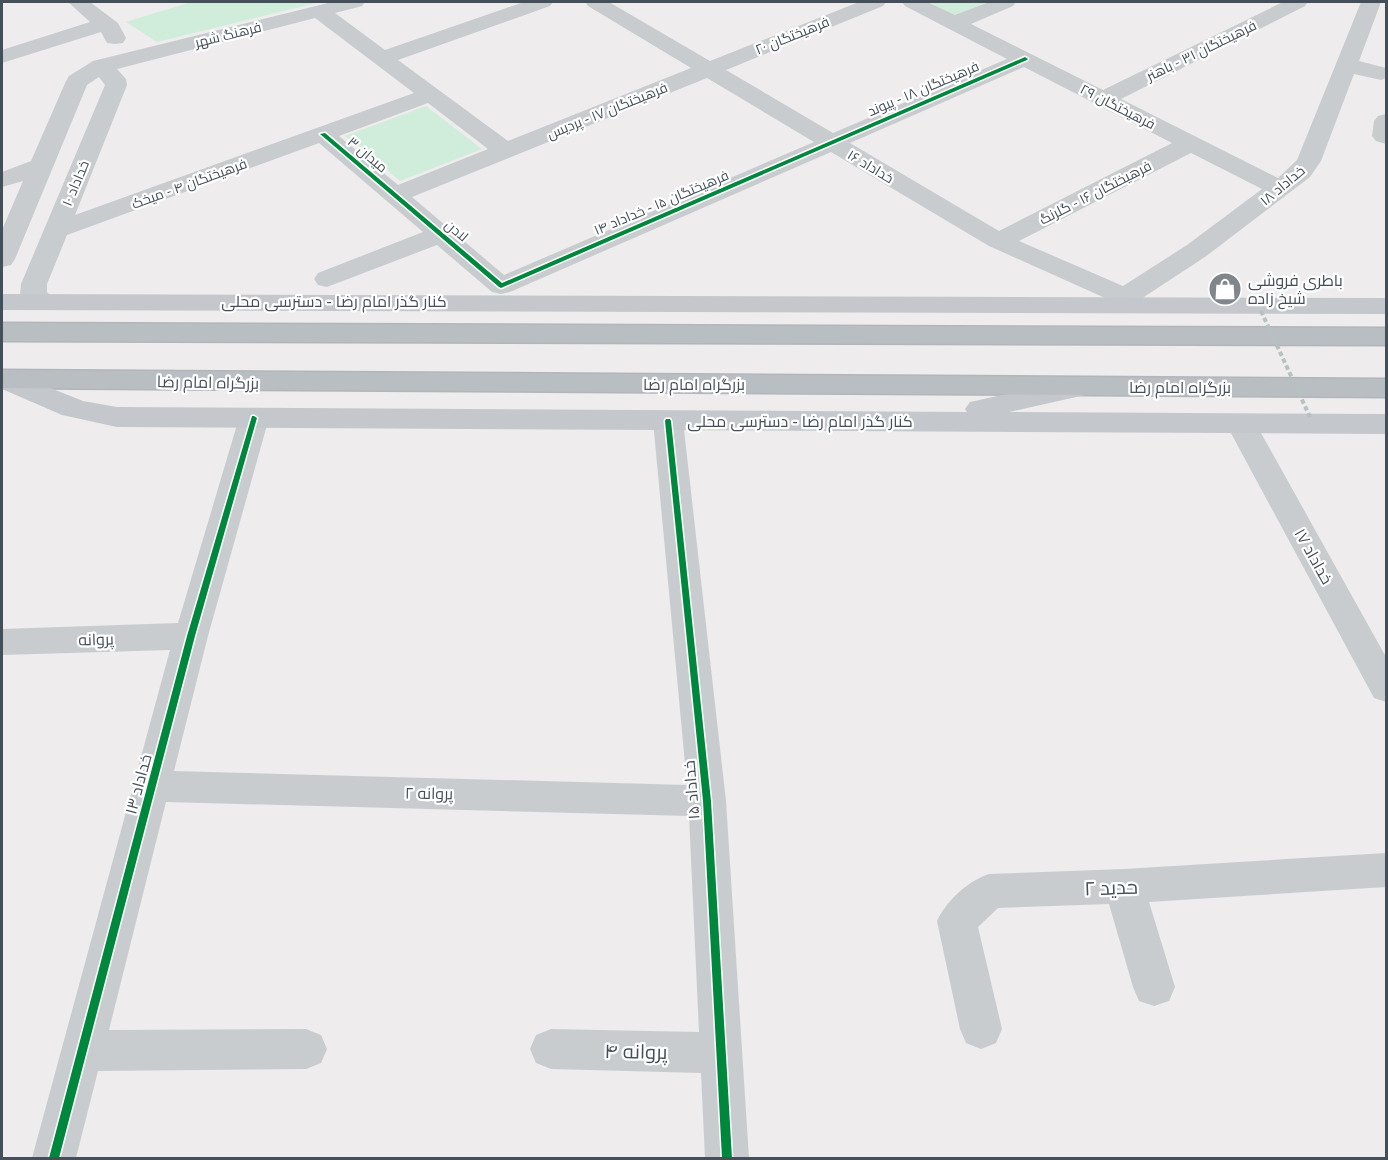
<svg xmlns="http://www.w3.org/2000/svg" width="1388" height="1160" viewBox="0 0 1388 1160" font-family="'Open Sans',Cairo,sans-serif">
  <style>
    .green { fill: #d0eddb }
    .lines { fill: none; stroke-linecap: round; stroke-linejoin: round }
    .highway-casing { stroke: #b2b6bc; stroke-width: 3 }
    .minor { fill: #c9ccce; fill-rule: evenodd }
    .major { fill: #c4c8cc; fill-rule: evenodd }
    .highway { fill: #b9bec3; fill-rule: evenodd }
    .path-bridge { stroke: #b6c2be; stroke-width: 4; stroke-dasharray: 4.5 3; stroke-linecap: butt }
    .cycleway-casing { stroke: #fff; stroke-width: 3 }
    .cycleway { fill: #00873e; fill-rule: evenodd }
    .labels { text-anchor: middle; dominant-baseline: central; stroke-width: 4.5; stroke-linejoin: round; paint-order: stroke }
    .far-street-label { font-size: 14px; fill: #444f59; stroke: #fff }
    .poi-label { font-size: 16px; fill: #444f59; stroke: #fff; text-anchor: start }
    .street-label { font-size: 16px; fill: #444f59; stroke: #fff }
    .near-street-label { font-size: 20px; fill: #444f59; stroke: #fff }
  </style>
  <rect width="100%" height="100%" fill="#eeecec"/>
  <path class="green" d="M 191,2 L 320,2 L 157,42 L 126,22 Z
    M 924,2 L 988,2 L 954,16 Z
    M 426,106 L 482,149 L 400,181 L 345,136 Z"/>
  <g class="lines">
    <defs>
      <path id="highway" d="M 2,323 L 1386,328 L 1386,345 L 2,341 Z
        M 2,370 L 1386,379 L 1386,397 L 2,388 Z"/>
    </defs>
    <use href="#highway" class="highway-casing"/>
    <path class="minor" d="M 68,2 L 90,2 L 118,23 L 126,38 L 123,43 L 115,44 L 107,43 L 101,32 L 2,63 L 2,50 L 90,22 Z
      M 332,2 L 365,2 L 362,6 L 335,13 L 385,50 L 524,2 L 553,2 L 550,6 L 398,60 L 508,141 L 691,68 L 588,6 L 585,2 L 609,2 L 710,61 L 859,2 L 886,2 L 883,6 L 726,70 L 833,133 L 1007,59 L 905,6 L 902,2 L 927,2 L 955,15 L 989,2 L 1016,2 L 1013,6 L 971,24 L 1103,90 L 1283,2 L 1308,2 L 1305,6 L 1121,99 L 1278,178 L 1297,160 L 1361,2 L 1381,2 L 1359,61 L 1386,68 L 1386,78 L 1381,80 L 1354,74 L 1321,161 L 1310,177 L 1205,257 L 1124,310 L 1114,312 L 1104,310 L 1100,304 L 1105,298 L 989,246 L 831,152 L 510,292 L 501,294 L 492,292 L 437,245 L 327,287 L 318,285 L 314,279 L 318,273 L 423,232 L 319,143 L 67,235 L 47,284 L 47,292 L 56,302 L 52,308 C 37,311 28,307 20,295 L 21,284 L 105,85 L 99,77 L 87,85 L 15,259 L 11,265 L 2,267 L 2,230 L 23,181 L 2,187 L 2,172 L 31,161 L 66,81 L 69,76 L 93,61 ZM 315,18 L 414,93 L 75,215 L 127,85 L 126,79 L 117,69 ZM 1024,67 L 1172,143 L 999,231 L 850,143 ZM 707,78 L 814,142 L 504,275 L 412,197 ZM 428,103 L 488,149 L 398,185 L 339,136 ZM 1191,153 L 1262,189 L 1187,245 L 1123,286 L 1019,241 Z
      M 1386,114 L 1386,144 L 1376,141 L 1372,136 L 1374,121 L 1378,116 Z
      M 254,408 L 264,411 L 269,418 L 208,636 L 174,771 L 687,785 L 653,421 L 658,414 L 668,411 L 678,414 L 683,421 L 726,801 L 749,1158 L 705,1158 L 701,1073 L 551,1069 L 536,1063 L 530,1049 L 536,1035 L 551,1029 L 699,1032 L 689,816 L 166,802 L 109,1030 L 306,1029 L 321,1035 L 327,1049 L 321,1063 L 306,1069 L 98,1071 L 76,1158 L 32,1158 L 170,650 L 2,655 L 2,629 L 178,623 L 239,418 L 244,411 Z
      M 1241,414 L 1252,417 L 1256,424 L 1386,657 L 1386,702 L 1374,698 L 1226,424 L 1230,417 Z
      M 1386,853 L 1386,887 L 1149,902 L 1175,987 L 1169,1001 L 1154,1006 L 1139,1001 L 1133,987 L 1109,904 L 998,908 L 978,927 L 1002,1029 L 996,1043 L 981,1049 L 966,1043 L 960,1029 L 937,921 C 947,900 968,881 989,874 L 1124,869 Z"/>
    <path class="major" d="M 2,294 L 1386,298 L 1386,314 L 2,310 Z
      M 5,370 L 83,401 L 117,407 L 967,412 L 965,409 L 970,402 L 1084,377 L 1094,379 L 1098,386 L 1094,393 L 1009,412 L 1386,414 L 1386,434 L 117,427 L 62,415 L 2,389 L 2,371 Z"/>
    <use href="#highway" class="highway"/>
    <path class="path-bridge" d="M 1261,311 L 1310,417"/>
    <defs>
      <path id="cycleway" d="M 1025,57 L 1028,59 L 1027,60 L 501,288 L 499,287 L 320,134 L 325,133 L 502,283 Z
        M 252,416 L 254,416 L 257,418 L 195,636 L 59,1158 L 49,1158 L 187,636 Z
        M 666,419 L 670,419 L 671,421 L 711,801 L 732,1158 L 722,1158 L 703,801 L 665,421 Z"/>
    </defs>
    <use href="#cycleway" class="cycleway-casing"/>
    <use href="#cycleway" class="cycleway"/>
  </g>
  <defs>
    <symbol id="shop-disc" viewBox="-11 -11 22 22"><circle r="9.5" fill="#80868c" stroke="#fff"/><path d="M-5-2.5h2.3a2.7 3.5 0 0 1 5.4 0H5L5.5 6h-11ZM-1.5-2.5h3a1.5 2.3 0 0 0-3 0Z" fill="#fff"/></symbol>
  </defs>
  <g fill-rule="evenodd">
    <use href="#shop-disc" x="1206" y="270" width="38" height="38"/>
  </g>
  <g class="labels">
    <g class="far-street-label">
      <text transform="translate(228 34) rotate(-14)">فرهنگ شهر</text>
      <text transform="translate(792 35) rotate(-22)">فرهیختگان ۲۰</text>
      <text transform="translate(1201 50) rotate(-26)">فرهیختگان ۳۱ - باهنر</text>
      <text transform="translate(923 88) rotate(-23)">فرهیختگان ۱۸ - پیوند</text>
      <text transform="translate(1118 106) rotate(27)">فرهیختگان ۲۹</text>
      <text transform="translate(607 110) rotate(-22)">فرهیختگان ۱۷ - پردیس</text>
      <text transform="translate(368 154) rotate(40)">میدان ۳</text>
      <text transform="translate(871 166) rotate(31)">خداداد ۱۶</text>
      <text transform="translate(75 183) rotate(-67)">خداداد ۱۰</text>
      <text transform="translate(189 183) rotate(-20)">فرهیختگان ۴ - میخک</text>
      <text transform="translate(1282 185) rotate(-40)">خداداد ۱۸</text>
      <text transform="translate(1095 192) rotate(-27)">فرهیختگان ۱۶ - گلرنگ</text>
      <text transform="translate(661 202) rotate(-23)">فرهیختگان ۱۵ - خداداد ۱۴</text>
      <text transform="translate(457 230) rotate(40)">لادن</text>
    </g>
    <g class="poi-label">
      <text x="1248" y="280">باطری فروشی<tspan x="1248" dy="18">شیخ زاده</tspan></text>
    </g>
    <g class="street-label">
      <text x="334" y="301">کنار گذر امام رضا - دسترسی محلی</text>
      <text transform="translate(208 382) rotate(1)">بزرگراه امام رضا</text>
      <text x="694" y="384">بزرگراه امام رضا</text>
      <text x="1180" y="387">بزرگراه امام رضا</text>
      <text x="800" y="421">کنار گذر امام رضا - دسترسی محلی</text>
      <text transform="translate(1314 556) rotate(61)">خداداد ۱۷</text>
      <text transform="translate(96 639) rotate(-2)">پروانه</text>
      <text transform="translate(138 784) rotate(-75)">خداداد ۱۳</text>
      <text transform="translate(691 790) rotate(-95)">خداداد ۱۵</text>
      <text transform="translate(429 793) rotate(1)">پروانه ۲</text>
    </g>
    <g class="near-street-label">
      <text transform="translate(1111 887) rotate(-2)">حدید ۲</text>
      <text transform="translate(636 1051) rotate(1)">پروانه ۴</text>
    </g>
  </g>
  <rect width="1388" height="1160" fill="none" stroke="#444f59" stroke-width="6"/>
</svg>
